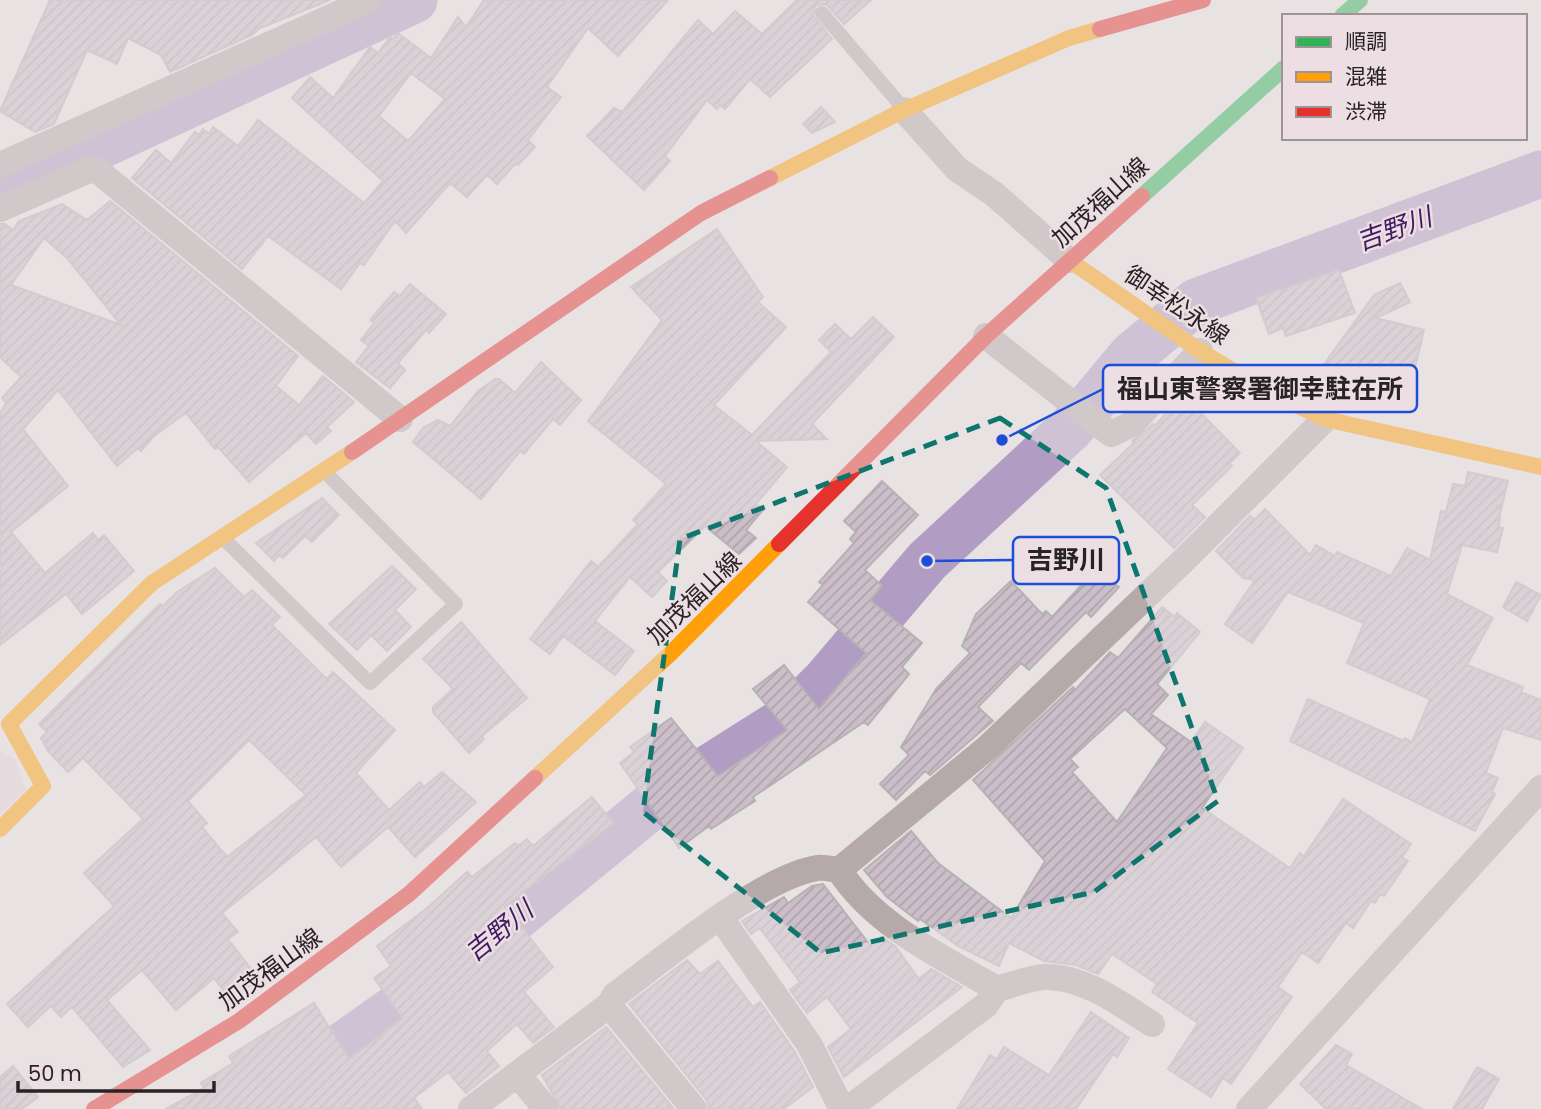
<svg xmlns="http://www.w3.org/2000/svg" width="1541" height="1109" viewBox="0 0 1541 1109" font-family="Poppins,'Noto Sans JP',sans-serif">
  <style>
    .built { fill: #e5d6da }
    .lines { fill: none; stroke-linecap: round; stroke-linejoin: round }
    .river { stroke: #b19cc4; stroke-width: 47 }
    .building { fill: url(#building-hatch); stroke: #b6b2b4; stroke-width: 2; fill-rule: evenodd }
    .lane { stroke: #b5aaa9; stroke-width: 14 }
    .street { stroke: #b5aaa9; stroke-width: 26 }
    .fast { stroke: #30b455; stroke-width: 16 }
    .slow { stroke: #ff9f0a; stroke-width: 16 }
    .jam { stroke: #e5322d; stroke-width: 16 }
    .marked { fill: none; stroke: #0f766e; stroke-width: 5; stroke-dasharray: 14 9; stroke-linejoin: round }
    .labels { text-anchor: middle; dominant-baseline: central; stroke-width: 5; stroke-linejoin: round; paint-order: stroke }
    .street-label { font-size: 24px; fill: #282324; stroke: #ecdee2 }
    .water-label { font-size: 26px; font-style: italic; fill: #411b61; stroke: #ecdee2 }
    .leader { fill: none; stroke: #1d4ed8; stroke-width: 2.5 }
    .callout-dot { fill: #1d4ed8; stroke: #ecdee2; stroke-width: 2.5 }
    .callout { fill: #ecdee2; stroke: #1d4ed8; stroke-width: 2.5 }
    .callout-label { font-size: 26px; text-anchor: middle; font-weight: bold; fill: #282324 }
  </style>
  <defs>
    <pattern id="building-hatch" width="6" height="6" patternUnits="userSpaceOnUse" patternTransform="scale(1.75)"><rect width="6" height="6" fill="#cbbec8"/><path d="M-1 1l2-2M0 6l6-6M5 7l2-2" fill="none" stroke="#aea3ac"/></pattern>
  </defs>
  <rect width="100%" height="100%" fill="#e8e2e3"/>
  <path class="built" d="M 0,750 L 16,760 L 27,790 L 0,815 Z"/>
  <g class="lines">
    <path class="river" d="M 0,192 L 414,0
      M 253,1109 L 465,959 L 660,799 L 788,718 L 827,679 L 927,561 L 1071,428 L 1132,355 L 1196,302 L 1541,174"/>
  </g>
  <path class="building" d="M 50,0 L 330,0 L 260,28 L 252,35 L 170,72 L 161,55 L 128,38 L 117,64 L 87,50 L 54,124 L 35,132 L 0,111 Z
    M 484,0 L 668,0 L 618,56 L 588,28 L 547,87 L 561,97 L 528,140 L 535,147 L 518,165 L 516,163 L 497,184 L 487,175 L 467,197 L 450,183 L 406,233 L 395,221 L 364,265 L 360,263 L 341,289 L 268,236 L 242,269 L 132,178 L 156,150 L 171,163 L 195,132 L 199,135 L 203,129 L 209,134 L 213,127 L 238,146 L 258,120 L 364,203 L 383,181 L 292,98 L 310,77 L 333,98 L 370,47 L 378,53 L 390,37 L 393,39 L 398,33 L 431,58 L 458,17 L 466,27 ZM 411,73 L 445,99 L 408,141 L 379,116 Z
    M 797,0 L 871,0 L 844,24 L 826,4 L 816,5 L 813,15 L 832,39 L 770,97 L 750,79 L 725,109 L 720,105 L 717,109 L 707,100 L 665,156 L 670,161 L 644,190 L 587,136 L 614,108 L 622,112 L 698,20 L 713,34 L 735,11 L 762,34 Z
    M 821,107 L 835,122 L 812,133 L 803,124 Z
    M 110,201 L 298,356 L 276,386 L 299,405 L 323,376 L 354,402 L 327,427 L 331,431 L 316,444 L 306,433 L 249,482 L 218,447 L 215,449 L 186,413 L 154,436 L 141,451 L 138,448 L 117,466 L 58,390 L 23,429 L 68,486 L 11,532 L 45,573 L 93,533 L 98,540 L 104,535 L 134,571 L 82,614 L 66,594 L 0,645 L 0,413 L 6,403 L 2,398 L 21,377 L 0,357 L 0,224 L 5,224 L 13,230 L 19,221 L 62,204 L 87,220 ZM 44,238 L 68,259 L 121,325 L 11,285 Z
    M 717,229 L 763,297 L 758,302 L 786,327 L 714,405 L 752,435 L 831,352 L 819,340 L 835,324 L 851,339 L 873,317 L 894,337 L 812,424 L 827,439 L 756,441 L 787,467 L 756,504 L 763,510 L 746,530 L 756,538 L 739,554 L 705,526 L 658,572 L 667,581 L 652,597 L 630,577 L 595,621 L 634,651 L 615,675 L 563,636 L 550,654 L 530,639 L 591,561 L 598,567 L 638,524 L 633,520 L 666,484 L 588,421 L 662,320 L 631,287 Z
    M 1339,270 L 1355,313 L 1286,336 L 1283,328 L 1269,334 L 1256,298 Z
    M 1400,283 L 1410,302 L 1376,318 L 1424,330 L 1412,380 L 1399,377 L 1398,382 L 1359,373 L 1344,393 L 1328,381 L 1333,375 L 1322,367 L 1374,295 Z
    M 410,284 L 446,314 L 429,333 L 426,330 L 398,363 L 405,370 L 390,388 L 356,362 L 369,346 L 361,340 L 374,323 L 370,320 L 394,292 L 400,296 Z
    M 541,362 L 581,400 L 560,425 L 553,419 L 524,454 L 520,451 L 481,499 L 413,442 L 423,428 L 438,420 L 450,426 L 478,391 L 495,379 L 499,379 L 515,393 Z
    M 1183,393 L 1198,404 L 1195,407 L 1240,453 L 1229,464 L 1232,466 L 1192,505 L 1205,517 L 1174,548 L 1100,475 L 1134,443 L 1132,441 L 1153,424 L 1155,426 Z
    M 1468,472 L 1508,481 L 1500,514 L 1499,528 L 1503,528 L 1497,552 L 1462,545 L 1447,594 L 1493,618 L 1467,665 L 1523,687 L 1521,692 L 1541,700 L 1541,740 L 1503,728 L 1486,773 L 1498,778 L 1492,792 L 1495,794 L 1475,831 L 1290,741 L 1308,699 L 1404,741 L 1405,738 L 1412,742 L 1430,699 L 1347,663 L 1364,623 L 1288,592 L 1252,643 L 1225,624 L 1255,580 L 1243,578 L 1216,551 L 1250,516 L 1254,520 L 1265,509 L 1310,555 L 1316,545 L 1335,556 L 1337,552 L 1391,576 L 1407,548 L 1430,560 L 1441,511 L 1446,512 L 1453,484 L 1465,486 Z
    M 882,481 L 918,515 L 865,570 L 882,586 L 870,600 L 922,643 L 902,667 L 909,674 L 868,725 L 864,722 L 753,797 L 755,801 L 711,829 L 709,826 L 679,848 L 620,763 L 634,752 L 630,747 L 671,718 L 718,776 L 787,730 L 753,689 L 784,665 L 819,709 L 866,653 L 808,602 L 823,585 L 819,582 L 854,543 L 850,539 L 856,532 L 844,521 Z
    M 322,498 L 339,515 L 312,542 L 305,536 L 283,558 L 279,555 L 274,561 L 256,543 Z
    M 392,566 L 416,589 L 395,610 L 411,627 L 387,651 L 371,635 L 357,650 L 329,624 Z
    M 215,568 L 244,597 L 252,590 L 280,617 L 272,625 L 327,679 L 333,672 L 395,730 L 356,773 L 389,810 L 420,782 L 424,787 L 442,772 L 476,802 L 415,857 L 388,827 L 341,867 L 316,837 L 222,913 L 238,932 L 228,939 L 259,979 L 234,998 L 229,992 L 226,994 L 214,978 L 176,1010 L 142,970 L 107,1000 L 150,1050 L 123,1067 L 72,1007 L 61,1017 L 51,1006 L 28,1027 L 7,1004 L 114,906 L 84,873 L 143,819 L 83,758 L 68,772 L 48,751 L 41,738 L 47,732 L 39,724 L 160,604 L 163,606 L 177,592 ZM 249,740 L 306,795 L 227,857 L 202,827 L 207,823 L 188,801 Z
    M 1096,569 L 1119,587 L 1091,617 L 1086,612 L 1029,670 L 1021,663 L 978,707 L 993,721 L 930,775 L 925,771 L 896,800 L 880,784 L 909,755 L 901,747 L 936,689 L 970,653 L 962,646 L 976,614 L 1011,581 L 1042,614 L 1046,611 L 1052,617 Z
    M 1516,582 L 1541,595 L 1527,621 L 1503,607 Z
    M 1162,607 L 1175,617 L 1177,613 L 1200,632 L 1157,684 L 1168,695 L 1151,714 L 1191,742 L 1205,722 L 1243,748 L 1202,808 L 1290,868 L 1300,853 L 1304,856 L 1343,799 L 1411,844 L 1402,857 L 1408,861 L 1384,896 L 1380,894 L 1375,903 L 1371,901 L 1353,928 L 1346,923 L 1318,963 L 1302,952 L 1278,987 L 1292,997 L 1231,1084 L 1223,1078 L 1211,1097 L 1168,1069 L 1198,1023 L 1152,992 L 1157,984 L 1112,954 L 1098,974 L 1076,965 L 1044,961 L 1009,943 L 999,966 L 958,946 L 920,919 L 918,921 L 887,897 L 864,870 L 911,831 L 938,863 L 1011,918 L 1045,861 L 973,780 L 1073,687 L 1075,690 L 1110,652 L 1118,658 ZM 1125,709 L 1167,748 L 1117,822 L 1072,772 L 1078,767 L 1070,759 Z
    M 461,622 L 527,698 L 482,736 L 484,739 L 469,753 L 433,712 L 433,707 L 453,689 L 423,659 Z
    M 592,797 L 613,823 L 505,906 L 553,967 L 524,992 L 554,1027 L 533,1043 L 517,1024 L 487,1051 L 499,1066 L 466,1093 L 448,1072 L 414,1098 L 422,1109 L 166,1109 L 204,1088 L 201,1083 L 233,1063 L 229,1056 L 314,1003 L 349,1059 L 403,1018 L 374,978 L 391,966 L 377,946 L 426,909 L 467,872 L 472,877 L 515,843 L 518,846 L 527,839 L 533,846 Z
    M 823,884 L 870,945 L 882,937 L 895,946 L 919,979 L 931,969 L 962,987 L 844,1077 L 828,1047 L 851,1029 L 827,997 L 807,1013 L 790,990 L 800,982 L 762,931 L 759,928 L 751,934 L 742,921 L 784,897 L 788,903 L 812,886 Z
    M 687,960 L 700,974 L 718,961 L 753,1007 L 760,1002 L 795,1052 L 813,1087 L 784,1109 L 709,1109 L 706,1099 L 629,1004 Z
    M 1091,1012 L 1129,1038 L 1117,1057 L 1113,1054 L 1076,1109 L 957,1109 L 990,1055 L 997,1059 L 1004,1047 L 1049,1075 Z
    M 606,1027 L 674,1109 L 561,1109 L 542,1075 Z
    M 1336,1045 L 1352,1054 L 1346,1065 L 1422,1109 L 1326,1109 L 1300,1084 Z
    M 13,1066 L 38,1097 L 22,1109 L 0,1109 L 0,1077 Z
    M 1477,1067 L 1499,1079 L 1482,1109 L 1453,1109 Z"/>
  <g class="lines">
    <path class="lane" d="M 822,13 L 904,109
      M 223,538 L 370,683 L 456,604 L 324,471"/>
    <path class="street" d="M 904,110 L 957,169 L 994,194 L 1069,260
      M 0,165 L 369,0
      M 0,209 L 89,170 L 98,171 L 400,419
      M 986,336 L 1111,434 L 1132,424 L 1200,351
      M 839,870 C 874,925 942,957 997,989
      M 720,917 L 809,1044 L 842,1109
      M 609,1005 L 694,1109
      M 518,1075 L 546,1109
      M 471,1109 L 609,1005 L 615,995 C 664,959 759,878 817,868 C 824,867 832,869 839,870 L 988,747 L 1183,561 L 1325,419
      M 848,1109 L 986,1005 L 997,989 C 1012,985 1029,978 1044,977 C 1082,975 1122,1005 1152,1024
      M 1249,1109 L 1541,788"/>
    <path class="fast" d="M 1342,16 L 1360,0
      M 1142,196 L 1284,68"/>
    <path class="slow" d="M 770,178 L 904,110 L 1069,38 L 1100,29
      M 1069,260 L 1200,351 L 1269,392 L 1325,419 L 1541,467
      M 535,778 L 671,653 L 779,544
      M 0,829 L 43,786 L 9,724 L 152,583 L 352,452"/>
    <path class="jam" d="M 1100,29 L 1203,0
      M 352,452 L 701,213 L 770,178
      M 779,544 L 986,336 L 1142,196
      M 94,1109 L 239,1021 L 409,894 L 535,778"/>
  </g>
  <path d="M0 0H1541V1109H0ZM 1000,418 L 1106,488 L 1218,801 L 1094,892 L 821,953 L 643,812 L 680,539 Z" fill="#e8e2e3" fill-opacity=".55" fill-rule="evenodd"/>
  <path class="marked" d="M 1000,418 L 1106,488 L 1218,801 L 1094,892 L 821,953 L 643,812 L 680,539 Z"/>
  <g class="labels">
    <g class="street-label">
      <text transform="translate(1100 202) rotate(-42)">加茂福山線</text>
      <text transform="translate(1177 305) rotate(34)">御幸松永線</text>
      <text transform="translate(694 598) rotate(-44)">加茂福山線</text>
      <text transform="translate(270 969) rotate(-36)">加茂福山線</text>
    </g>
    <g class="water-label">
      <text transform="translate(1394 229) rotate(-20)">吉野川</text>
      <text transform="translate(499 931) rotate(-39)">吉野川</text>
    </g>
  </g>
  <path class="leader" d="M1002 440L1103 389M927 561L1013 560"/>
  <g class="callout-dot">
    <circle cx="1002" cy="440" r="7"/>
    <circle cx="927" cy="561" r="7"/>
  </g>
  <g class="callout">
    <rect x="1103" y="365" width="314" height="47" rx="7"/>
    <rect x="1013" y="537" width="106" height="47" rx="7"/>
  </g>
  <g class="callout-label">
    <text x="1260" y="398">福山東警察署御幸駐在所</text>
    <text x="1066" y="569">吉野川</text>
  </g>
  <rect x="1282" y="14" width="245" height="126" fill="#ecdee2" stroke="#9e9396" stroke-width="2"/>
  <rect x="1296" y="37" width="35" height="10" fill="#30b455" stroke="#9e9396" stroke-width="2"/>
  <text x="1345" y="49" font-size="21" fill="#282324">順調</text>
  <rect x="1296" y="72" width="35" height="10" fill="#ff9f0a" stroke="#9e9396" stroke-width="2"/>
  <text x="1345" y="84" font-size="21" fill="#282324">混雑</text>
  <rect x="1296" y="107" width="35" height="10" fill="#e5322d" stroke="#9e9396" stroke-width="2"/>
  <text x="1345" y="119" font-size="21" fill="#282324">渋滞</text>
  <path d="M18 1081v10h196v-10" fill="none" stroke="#282324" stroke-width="3.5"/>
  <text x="28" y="1081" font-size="21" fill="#282324" stroke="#ecdee2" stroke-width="5" paint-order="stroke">50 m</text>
</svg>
